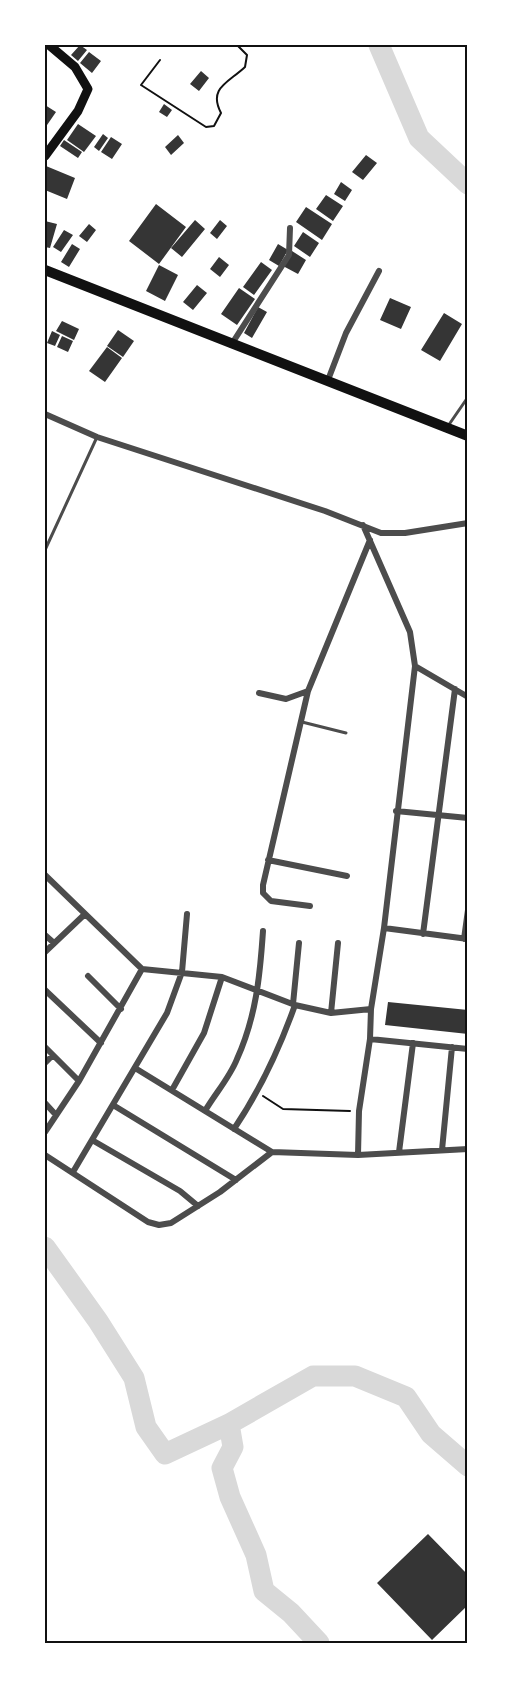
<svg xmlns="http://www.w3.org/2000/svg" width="513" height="1688" viewBox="0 0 513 1688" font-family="Raleway,sans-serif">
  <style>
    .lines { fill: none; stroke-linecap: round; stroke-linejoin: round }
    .river { stroke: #d9d9d9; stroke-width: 21 }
    .building { fill: #353535 }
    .path { stroke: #111; stroke-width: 2 }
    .service { stroke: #4c4c4c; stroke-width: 3 }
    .minor { stroke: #4c4c4c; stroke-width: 6 }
    .secondary { stroke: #111; stroke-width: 9 }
    .primary { stroke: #111; stroke-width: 10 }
    .neatline { fill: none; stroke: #111; stroke-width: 2 }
  </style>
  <rect width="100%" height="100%" fill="#fff"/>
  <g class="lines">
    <path class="river" d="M 379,45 L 419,138 L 468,184
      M 45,1247 L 98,1321 L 134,1378 L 146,1427 L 165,1454 L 229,1424 L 313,1376 L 355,1376 L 406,1397 L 431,1434 L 468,1466
      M 229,1424 L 233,1447 L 222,1468 L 230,1497 L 256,1555 L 264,1591 L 291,1613 L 319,1643"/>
  </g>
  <path class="building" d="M 80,45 L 87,50 L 78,61 L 71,55 Z
    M 89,52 L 101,61 L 92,73 L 80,63 Z
    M 201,71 L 209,78 L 199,91 L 190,84 Z
    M 164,104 L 172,110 L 167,117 L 159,112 Z
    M 45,105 L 56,112 L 45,128 Z
    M 78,124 L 96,136 L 84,152 L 67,140 Z
    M 103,134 L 108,138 L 99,151 L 94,147 Z
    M 178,135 L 184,143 L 171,155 L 165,147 Z
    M 111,137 L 122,144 L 112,159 L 101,152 Z
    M 64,140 L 82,152 L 78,158 L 60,146 Z
    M 366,155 L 377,163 L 363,180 L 352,172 Z
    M 46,166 L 75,178 L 67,199 L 45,190 Z
    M 341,182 L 352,190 L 345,201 L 334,194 Z
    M 326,195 L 343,206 L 333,221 L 316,209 Z
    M 156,204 L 186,227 L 159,264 L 129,241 Z
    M 306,207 L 332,224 L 322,240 L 296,222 Z
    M 195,220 L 205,229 L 182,257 L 171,248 Z
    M 220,220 L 227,226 L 217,239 L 210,233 Z
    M 45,221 L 57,224 L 50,248 L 45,247 Z
    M 89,224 L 96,230 L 87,242 L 79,236 Z
    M 64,230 L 73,235 L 61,252 L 53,247 Z
    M 303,232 L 319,243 L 310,257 L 294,246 Z
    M 72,244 L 80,249 L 69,267 L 61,262 Z
    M 278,244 L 288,250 L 279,266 L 269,260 Z
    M 292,251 L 306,260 L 298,274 L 283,266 Z
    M 219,257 L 229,265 L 220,277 L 210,269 Z
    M 261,262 L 272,270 L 254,295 L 243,287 Z
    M 159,265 L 178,275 L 165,301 L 146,291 Z
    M 197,285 L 207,293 L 193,310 L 183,302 Z
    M 239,288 L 255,299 L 237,325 L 221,314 Z
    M 390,298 L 411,307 L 401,329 L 380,320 Z
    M 258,307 L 267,312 L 252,338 L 244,333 Z
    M 444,313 L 462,324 L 440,361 L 421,350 Z
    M 62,321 L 79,329 L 74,340 L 56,331 Z
    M 118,330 L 134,341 L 123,357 L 107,346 Z
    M 52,331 L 60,335 L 55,346 L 47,343 Z
    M 62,336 L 73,341 L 68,352 L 57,347 Z
    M 107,347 L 122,358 L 105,382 L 89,371 Z
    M 388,1002 L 468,1010 L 468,1034 L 385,1025 Z
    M 428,1534 L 468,1575 L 468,1605 L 432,1640 L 377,1583 Z"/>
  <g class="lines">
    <path class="path" d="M 160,60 L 141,85 L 206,127 L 214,126 L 221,113 C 208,88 228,83 245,67 L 247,55 L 237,45
      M 263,1096 L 283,1109 L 350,1111"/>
    <path class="service" d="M 448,426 L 468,397
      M 45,550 L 97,437
      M 302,722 L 346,733"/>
    <path class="minor" d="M 233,342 L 289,255 L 290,228
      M 328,380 L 346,333 L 379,271
      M 45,414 L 97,437 L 325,511 L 381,533 L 405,533 L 468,523
      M 415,666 L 468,697
      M 259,693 L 286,699 L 308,691
      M 396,811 L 468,818
      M 268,860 L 347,876
      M 45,875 L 142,969 L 222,977 L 295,1005 L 331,1013 L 371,1009
      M 310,906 L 271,901 L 263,893 L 263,885 L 308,691 L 370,540
      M 384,928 L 468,939
      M 423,934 L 455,689
      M 45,935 L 54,943
      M 464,939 L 468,910
      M 45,952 L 85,914
      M 88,976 L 121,1009
      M 45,990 L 101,1043
      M 293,1004 L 299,943
      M 331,1013 L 338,943
      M 370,1039 L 468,1049
      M 45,1047 L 79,1081
      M 45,1063 L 53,1055
      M 135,1068 L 272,1152
      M 172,1090 L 204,1033 L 222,977
      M 45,1103 L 56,1115
      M 113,1105 L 236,1180
      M 205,1111 C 215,1094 230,1077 237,1059 C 256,1017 260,976 263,931
      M 234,1129 C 261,1089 279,1050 295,1005
      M 45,1132 L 79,1081 L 142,969
      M 92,1140 L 180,1191 L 198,1206
      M 442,1150 L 452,1047
      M 399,1152 L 413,1043
      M 45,1155 L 148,1222 L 159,1225 L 171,1223 L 220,1192 L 272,1152 L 358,1155 L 468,1149
      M 358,1155 L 359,1111 L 370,1039 L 371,1009 L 384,928 L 415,666 L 410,632 L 363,525
      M 73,1172 L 167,1013 L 182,972 L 187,914"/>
    <path class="secondary" d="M 45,156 L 78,111 L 88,89 L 75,67 L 49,45"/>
    <path class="primary" d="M 45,270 L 468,436"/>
  </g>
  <rect width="513" height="1688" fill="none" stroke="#ffffff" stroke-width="93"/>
  <rect x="46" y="46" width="420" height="1596" class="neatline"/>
</svg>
